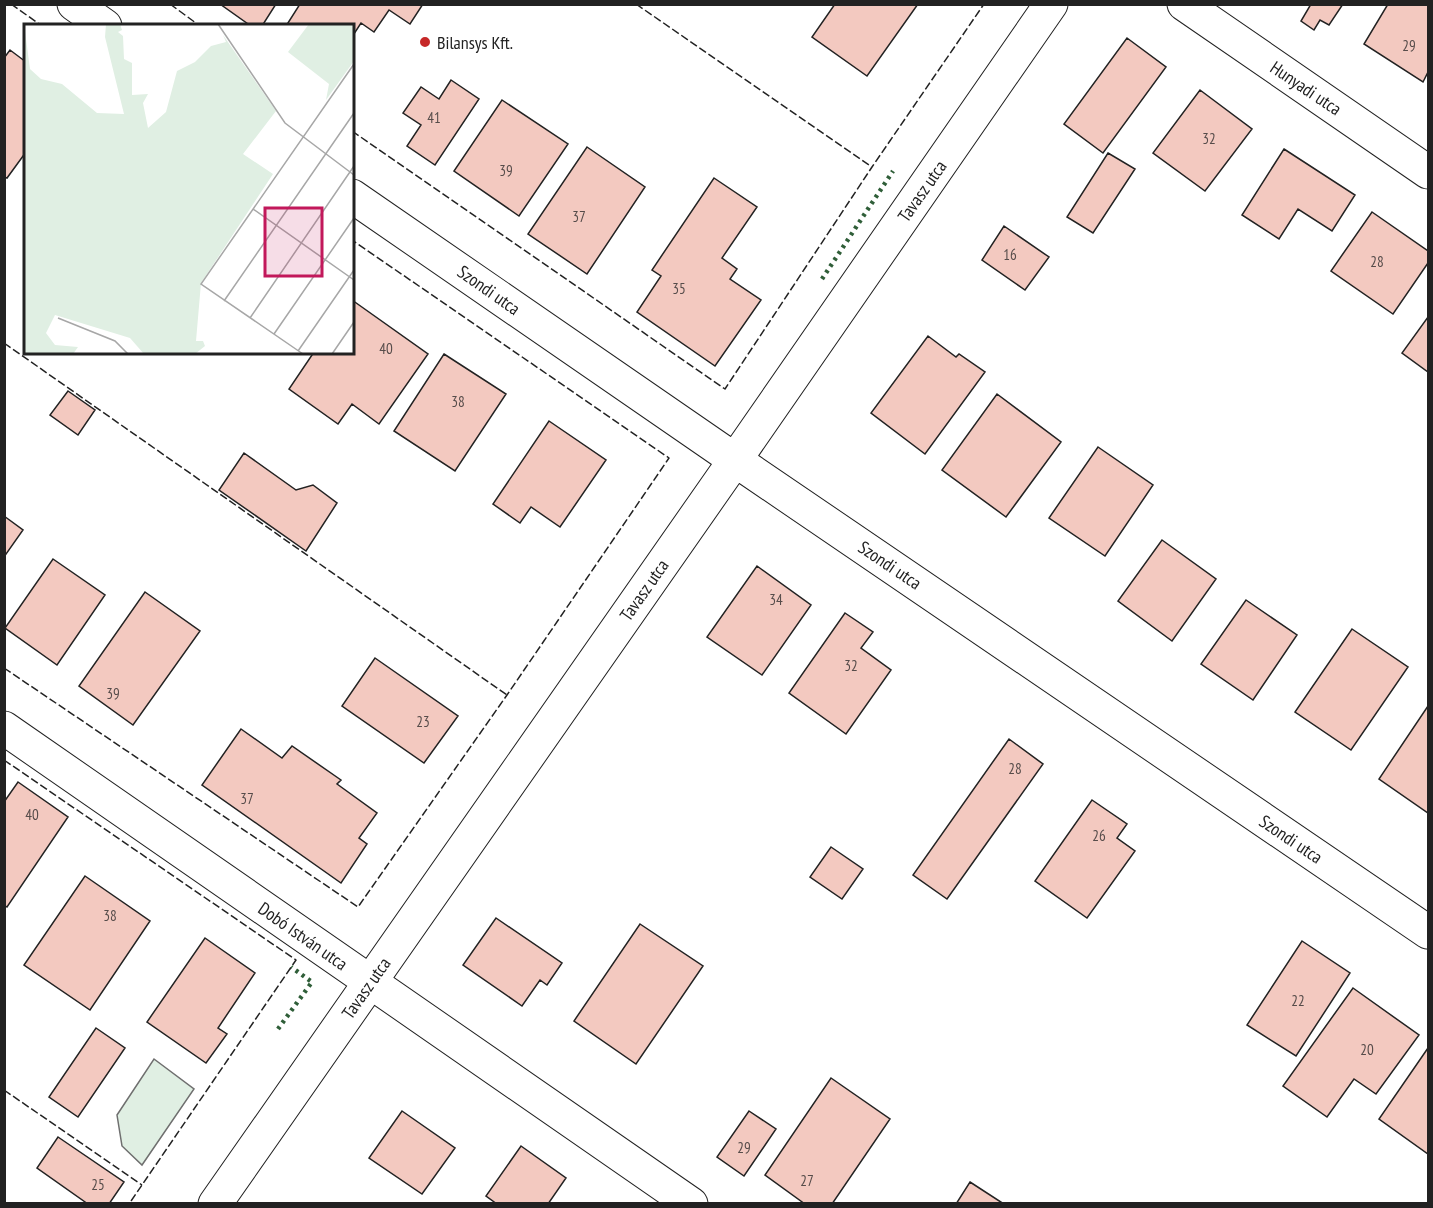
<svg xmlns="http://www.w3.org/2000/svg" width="1433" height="1208" viewBox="0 0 1433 1208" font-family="'PT Sans Narrow',sans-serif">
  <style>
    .green { fill: #e0efe3; stroke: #6f6f6f; stroke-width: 1.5 }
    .building { fill: #f3c9c0; stroke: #222; stroke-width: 1.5 }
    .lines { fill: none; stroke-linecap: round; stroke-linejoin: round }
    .minor-casing { stroke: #222; stroke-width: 35 }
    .minor { stroke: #fff; stroke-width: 33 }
    .hedge { stroke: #2f5e38; stroke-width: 4.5; stroke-dasharray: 3 4.5; stroke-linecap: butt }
    .fence { stroke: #222; stroke-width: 1.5; stroke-dasharray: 8 3; stroke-linecap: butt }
    .poi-dot { fill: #c62828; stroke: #fff; stroke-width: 2 }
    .labels { text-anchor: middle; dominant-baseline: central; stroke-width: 4.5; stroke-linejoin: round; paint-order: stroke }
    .number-label { font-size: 15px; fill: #564c4a }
    .poi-label { font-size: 18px; fill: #222; stroke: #fff; text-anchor: start }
    .street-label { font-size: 18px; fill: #222; stroke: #fff }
    .inset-road { fill: none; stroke: #a7a7a7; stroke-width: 1.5 }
    .view { fill: #c2185b; fill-opacity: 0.15; stroke: #c2185b; stroke-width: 3 }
    .inset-edge { fill: none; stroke: #222; stroke-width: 3 }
  </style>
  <rect width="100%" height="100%" fill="#fff"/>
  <path class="green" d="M 154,1059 L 194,1089 L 142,1165 L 122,1146 L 117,1115 Z"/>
  <path class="building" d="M 220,4 L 276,4 L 262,26 L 251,26 Z
    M 300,4 L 423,4 L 410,24 L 389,10 L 374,32 L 361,23 L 352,37 L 352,26 L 286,26 Z
    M 835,4 L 918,4 L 867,76 L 812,37 Z
    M 1311,4 L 1343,4 L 1329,25 L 1320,20 L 1314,30 L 1301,21 Z
    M 1388,4 L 1428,4 L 1428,72 L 1423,82 L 1364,44 Z
    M 1127,38 L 1166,67 L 1103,153 L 1064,124 Z
    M 10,50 L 26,62 L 26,152 L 7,178 L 4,177 L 4,58 Z
    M 451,80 L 479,99 L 435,165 L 407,146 L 421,125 L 403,113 L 421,87 L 439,99 Z
    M 1200,90 L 1252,129 L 1205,191 L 1153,153 Z
    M 502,100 L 568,144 L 519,216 L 454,171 Z
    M 587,147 L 645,187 L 587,274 L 528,234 Z
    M 1284,149 L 1355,195 L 1332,231 L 1298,209 L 1279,239 L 1242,215 Z
    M 1108,153 L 1135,169 L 1093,233 L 1067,217 Z
    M 714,178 L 757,207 L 722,258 L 737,269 L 730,279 L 761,300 L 715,366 L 637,312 L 661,276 L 652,270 Z
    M 1372,212 L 1428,251 L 1428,263 L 1393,314 L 1331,271 Z
    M 1004,226 L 1049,257 L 1025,290 L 982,260 Z
    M 352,300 L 428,354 L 379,424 L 352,404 L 338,424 L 289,389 L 314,352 L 352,352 Z
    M 1428,317 L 1428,372 L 1402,353 Z
    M 928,336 L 956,357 L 959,354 L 985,372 L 925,454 L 871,413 Z
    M 444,354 L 506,394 L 455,471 L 394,431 Z
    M 68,391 L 95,410 L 78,435 L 50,415 Z
    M 997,394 L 1061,442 L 1006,517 L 942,470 Z
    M 549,421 L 606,460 L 560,527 L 531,507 L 520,523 L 493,504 Z
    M 1098,447 L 1153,485 L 1105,556 L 1049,518 Z
    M 244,453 L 296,490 L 313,485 L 337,503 L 306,551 L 219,490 Z
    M 4,516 L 23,530 L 4,557 Z
    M 1162,540 L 1216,579 L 1172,641 L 1118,601 Z
    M 53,559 L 105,595 L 57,665 L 5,628 Z
    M 757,566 L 811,605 L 762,675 L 707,637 Z
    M 145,592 L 200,631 L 133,725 L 79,686 Z
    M 1246,600 L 1297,635 L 1253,700 L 1201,664 Z
    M 845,613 L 873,632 L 861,648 L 891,670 L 846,734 L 789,693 Z
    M 1352,629 L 1408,667 L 1351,750 L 1295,712 Z
    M 375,658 L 458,716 L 424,763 L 342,706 Z
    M 1428,706 L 1428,813 L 1379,779 Z
    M 241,729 L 282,758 L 292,746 L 341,780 L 337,784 L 377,813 L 359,838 L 367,844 L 341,883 L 202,785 Z
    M 1009,739 L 1043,764 L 947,899 L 913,875 Z
    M 18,782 L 68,817 L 7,907 L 4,905 L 4,802 Z
    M 1092,800 L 1127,824 L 1117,838 L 1135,851 L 1087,918 L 1035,881 Z
    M 831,847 L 863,869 L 842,899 L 810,877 Z
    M 85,876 L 150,921 L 90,1010 L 24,965 Z
    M 496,918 L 562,963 L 547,985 L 540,980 L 522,1006 L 463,965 Z
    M 640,924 L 703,966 L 636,1064 L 574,1021 Z
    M 205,938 L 255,973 L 218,1028 L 227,1034 L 206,1063 L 147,1022 Z
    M 1302,941 L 1350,973 L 1296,1056 L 1247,1025 Z
    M 1353,988 L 1419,1035 L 1376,1094 L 1354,1079 L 1327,1117 L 1283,1086 Z
    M 96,1028 L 125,1048 L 78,1117 L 49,1097 Z
    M 1428,1048 L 1428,1154 L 1379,1119 Z
    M 831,1078 L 890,1119 L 832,1204 L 805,1204 L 765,1175 Z
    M 402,1111 L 455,1148 L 422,1194 L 369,1158 Z
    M 749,1111 L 776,1129 L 744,1176 L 717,1157 Z
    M 58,1137 L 124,1182 L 109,1204 L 88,1204 L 37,1168 Z
    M 521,1146 L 566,1178 L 548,1204 L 497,1204 L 486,1196 Z
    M 970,1182 L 1004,1204 L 956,1204 Z"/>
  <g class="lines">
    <defs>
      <path id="minor" d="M 74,4 L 105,26
        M 1184,4 L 1428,172
        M 352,196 L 735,460 L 1428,932
        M 4,728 L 691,1204
        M 215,1204 L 735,460 L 1051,4"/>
    </defs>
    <use href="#minor" class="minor-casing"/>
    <use href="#minor" class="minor"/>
    <path class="hedge" d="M 822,279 L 893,171
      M 278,1029 L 312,982 L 291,967"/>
    <path class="fence" d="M 11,4 L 42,26
      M 170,4 L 200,26
      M 636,4 L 872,167
      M 352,131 L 725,389 L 872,167 L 984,4
      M 4,343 L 507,695
      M 4,668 L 358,907 L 507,695 L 669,458 L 352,240
      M 4,760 L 296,960 L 129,1204
      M 4,1090 L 142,1185"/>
  </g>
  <circle class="poi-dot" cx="425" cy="42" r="6"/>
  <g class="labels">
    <g class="number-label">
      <text x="1409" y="45">29</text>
      <text x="434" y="117">41</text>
      <text x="1209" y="138">32</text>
      <text x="506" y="170">39</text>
      <text x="579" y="216">37</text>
      <text x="1010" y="254">16</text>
      <text x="1377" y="261">28</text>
      <text x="679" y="288">35</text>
      <text x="386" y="348">40</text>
      <text x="458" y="401">38</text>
      <text x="776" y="599">34</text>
      <text x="851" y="665">32</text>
      <text x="113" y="693">39</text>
      <text x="423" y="721">23</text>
      <text x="1015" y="768">28</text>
      <text x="247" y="798">37</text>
      <text x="32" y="814">40</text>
      <text x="1099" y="835">26</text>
      <text x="110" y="915">38</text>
      <text x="1298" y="1000">22</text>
      <text x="1367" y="1049">20</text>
      <text x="744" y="1147">29</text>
      <text x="807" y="1180">27</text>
      <text x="98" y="1184">25</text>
    </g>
    <g class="poi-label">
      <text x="437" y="42">Bilansys Kft.</text>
    </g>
    <g class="street-label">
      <text transform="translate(1306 88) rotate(34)">Hunyadi utca</text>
      <text transform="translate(922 191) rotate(-55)">Tavasz utca</text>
      <text transform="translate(489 290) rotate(35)">Szondi utca</text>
      <text transform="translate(890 565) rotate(34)">Szondi utca</text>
      <text transform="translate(644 590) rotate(-55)">Tavasz utca</text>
      <text transform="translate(1291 839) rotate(34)">Szondi utca</text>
      <text transform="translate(303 936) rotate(35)">Dobó István utca</text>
      <text transform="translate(366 988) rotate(-55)">Tavasz utca</text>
    </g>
  </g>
  <g transform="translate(24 24)">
    <rect width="330" height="330" fill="#fff"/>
    <path d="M 0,0 L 6,45 L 17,55 L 38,60 L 73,89 L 100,90 L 81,13 L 82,0 L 96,0 L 98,6 L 94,8 L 99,12 L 100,35 L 108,39 L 108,71 L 124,70 L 119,79 L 124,104 L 142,88 L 153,47 L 171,38 L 187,22 L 202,18 L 199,11 L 252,87 L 219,130 L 249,150 L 177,259 L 172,317 L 179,317 L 181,322 L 171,330 L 120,330 L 106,314 L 31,291 L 22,309 L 31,321 L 54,323 L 49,330 L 0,330 ZM 285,0 L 330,0 L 330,37 L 302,76 L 305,60 L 264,28 Z" fill="#e0efe3"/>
    <path class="inset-road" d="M 194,0 L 261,99 L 330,151M 229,185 L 330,256M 200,277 L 330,89M 34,294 L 91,317 L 104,330M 226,294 L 330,142M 250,310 L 330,194M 274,327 L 330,246M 279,330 L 177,260 L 330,40M 308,330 L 330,298"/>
    <path class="view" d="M 241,184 L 298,184 L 298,252 L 241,252 Z"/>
    <rect width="330" height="330" class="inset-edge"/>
  </g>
  <rect width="1433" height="1208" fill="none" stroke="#222222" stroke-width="12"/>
</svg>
